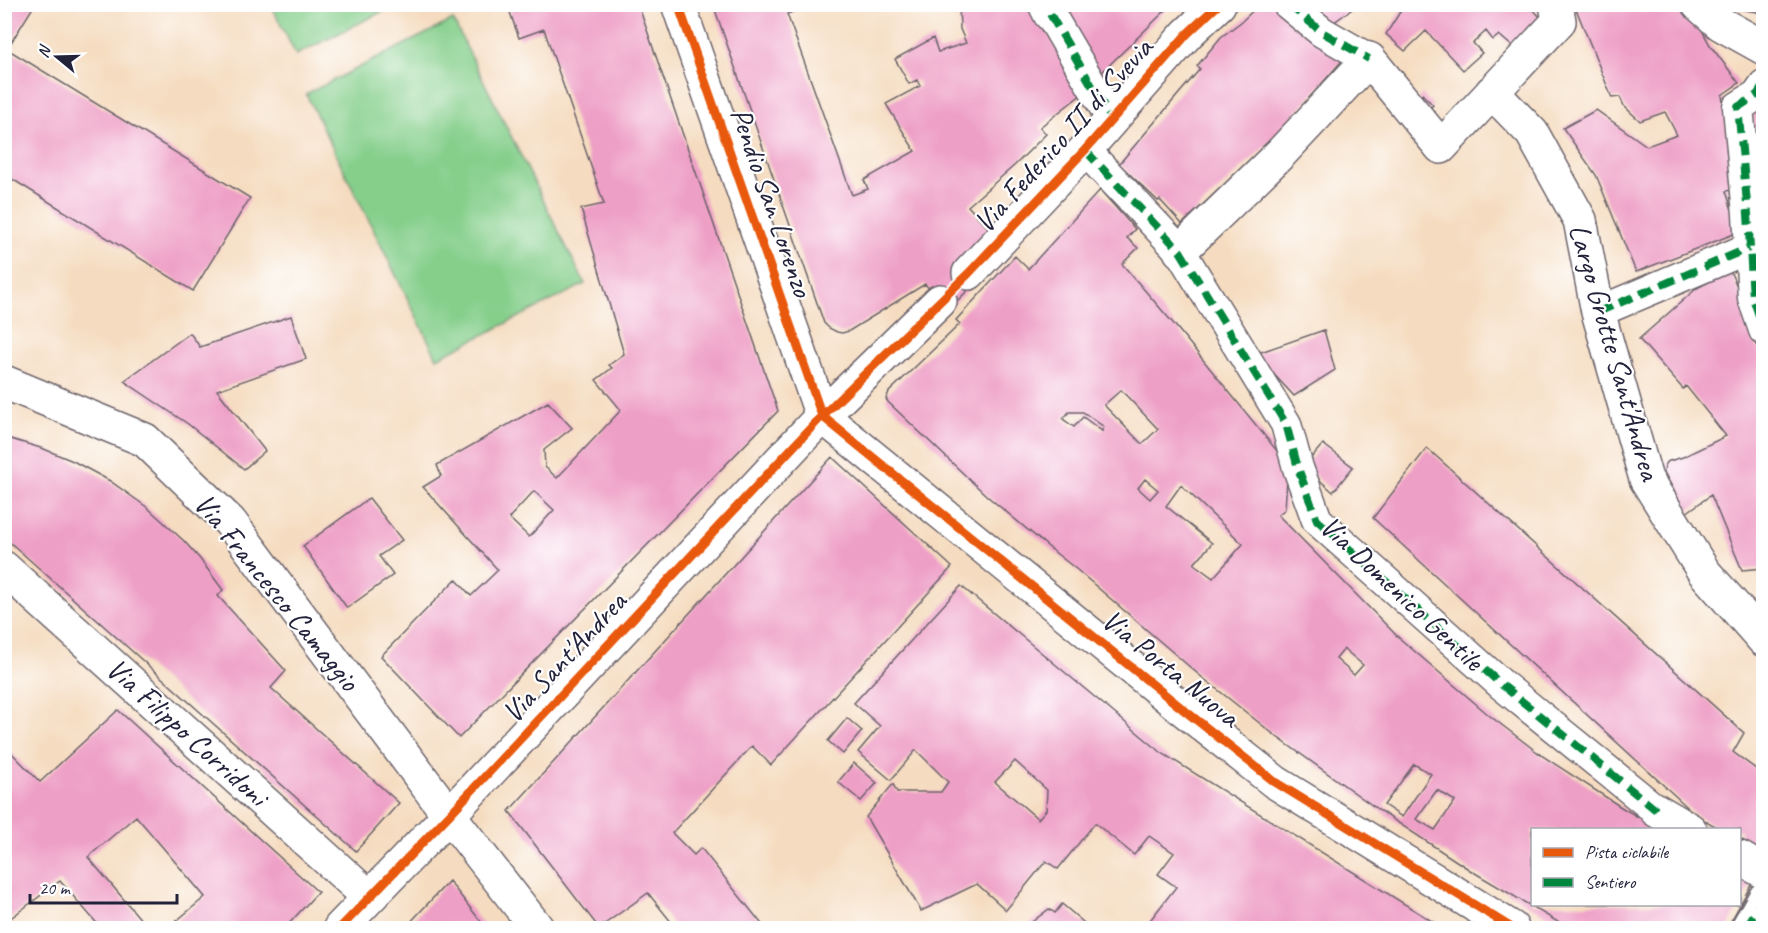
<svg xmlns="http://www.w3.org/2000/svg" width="1768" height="933" viewBox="0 0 1768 933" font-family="Caveat,sans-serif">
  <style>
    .green { fill: #85cf8b; stroke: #547863; stroke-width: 1.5 }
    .building { fill: #ee9fc6; fill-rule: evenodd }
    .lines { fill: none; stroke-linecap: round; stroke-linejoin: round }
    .pedestrian-casing { stroke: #6c636a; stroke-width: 33 }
    .minor-casing { stroke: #6c636a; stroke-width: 36 }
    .tertiary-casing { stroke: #6c636a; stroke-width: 36 }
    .pedestrian { stroke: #fff; stroke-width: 30 }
    .minor { stroke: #fff; stroke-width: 33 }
    .tertiary { stroke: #fff; stroke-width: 33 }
    .quiet { stroke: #00873e; stroke-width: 8; stroke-dasharray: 15 8; stroke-linecap: butt }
    .cycleway-casing { stroke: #fff; stroke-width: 13 }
    .cycleway { stroke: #e8590c; stroke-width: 9 }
    .labels { text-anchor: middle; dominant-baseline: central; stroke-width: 4.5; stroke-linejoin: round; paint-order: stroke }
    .street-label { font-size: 30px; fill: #22223b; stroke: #fff }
  </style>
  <rect width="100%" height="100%" fill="#fff"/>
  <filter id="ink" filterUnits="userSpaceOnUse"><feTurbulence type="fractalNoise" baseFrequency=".0167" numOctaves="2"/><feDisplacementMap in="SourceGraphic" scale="12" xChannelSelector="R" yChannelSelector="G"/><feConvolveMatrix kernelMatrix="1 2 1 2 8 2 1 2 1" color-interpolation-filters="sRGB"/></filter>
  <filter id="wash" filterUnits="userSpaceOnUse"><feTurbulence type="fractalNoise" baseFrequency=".008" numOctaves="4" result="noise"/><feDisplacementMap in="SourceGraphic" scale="24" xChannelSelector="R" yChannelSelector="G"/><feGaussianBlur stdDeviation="1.35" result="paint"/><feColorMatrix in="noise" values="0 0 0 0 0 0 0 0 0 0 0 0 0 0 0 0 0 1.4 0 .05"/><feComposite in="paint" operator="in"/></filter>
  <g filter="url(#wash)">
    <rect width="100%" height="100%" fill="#f5dcc0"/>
    <path class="green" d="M 271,5 L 395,5 L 296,55 Z
      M 453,20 L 585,284 L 437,358 L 306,94 Z"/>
    <g id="blocks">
      <path class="building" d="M 4,4 L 35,4 L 7,49 L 250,198 L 193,291 L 4,174 Z
        M 507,4 L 638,4 L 778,411 L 459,738 L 381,656 L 456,579 L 471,596 L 498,570 L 423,487 L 441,476 L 437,465 L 548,402 L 572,428 L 544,450 L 545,467 L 557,478 L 621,410 L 596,380 L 612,368 L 609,365 L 624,354 L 581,209 L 604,204 L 544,29 L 519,38 ZM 534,491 L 554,510 L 529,537 L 509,518 Z
        M 713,4 L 814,4 L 787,14 L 852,195 L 868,189 L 864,180 L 915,151 L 886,104 L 920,86 L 917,80 L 909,84 L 895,59 L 933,38 L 938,52 L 966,43 L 960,29 L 959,4 L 1032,4 L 1082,94 L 1040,127 L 1046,134 L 1015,165 L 968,206 L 990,230 L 976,282 L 948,310 L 925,284 L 849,331 L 842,333 L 837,332 L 829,328 L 824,323 Z
        M 822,4 L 837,4 L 837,5 L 823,9 Z
        M 1060,4 L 1158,4 L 1161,7 L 1164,4 L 1172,4 L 1098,76 Z
        M 1260,4 L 1276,4 L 1347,55 L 1273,139 L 1182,224 L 1160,200 L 1158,201 L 1119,164 L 1200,69 L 1197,66 L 1221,37 L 1241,22 Z
        M 1299,4 L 1359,4 L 1326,28 Z
        M 1405,4 L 1528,4 L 1543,20 L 1513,47 L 1499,35 L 1493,40 L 1486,31 L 1473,43 L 1482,53 L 1463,70 L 1426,31 L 1405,51 L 1386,34 Z
        M 1574,4 L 1688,4 L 1710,45 L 1739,83 L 1722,95 L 1738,189 L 1726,191 L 1739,232 L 1636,272 L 1596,175 L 1563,128 L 1596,110 L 1647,146 L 1677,135 L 1665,112 L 1640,121 L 1624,106 L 1620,97 L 1612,98 Z
        M 1729,4 L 1764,4 L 1764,13 L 1739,9 Z
        M 1422,94 L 1433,105 L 1428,111 L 1417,100 Z
        M 1764,111 L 1764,213 L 1757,209 L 1753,112 Z
        M 1100,190 L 1135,229 L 1127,238 L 1138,248 L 1122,264 L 1173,323 L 1295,473 L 1287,479 L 1285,509 L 1278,515 L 1398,637 L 1490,716 L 1541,755 L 1621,807 L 1661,830 L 1532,830 L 1532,904 L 1740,904 L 1740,873 L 1752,883 L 1727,928 L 1568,928 L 1470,870 L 1380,811 L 1277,737 L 1198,674 L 1076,569 L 1052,550 L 987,496 L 888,402 L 886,399 L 889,392 L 960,324 L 956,320 L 1015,256 L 1028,269 ZM 1121,390 L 1158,429 L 1142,444 L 1104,405 ZM 1069,412 L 1083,412 L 1104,427 L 1102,431 L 1083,417 L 1074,427 L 1063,419 ZM 1145,479 L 1158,490 L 1150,499 L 1138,488 ZM 1181,485 L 1243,544 L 1213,578 L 1194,564 L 1212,543 L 1166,506 ZM 1344,649 L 1363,665 L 1354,675 L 1336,659 ZM 1414,764 L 1431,774 L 1402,817 L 1384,805 ZM 1437,790 L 1455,801 L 1435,830 L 1416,819 Z
        M 1730,271 L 1745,304 L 1753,337 L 1764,359 L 1764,568 L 1742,570 L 1711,495 L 1686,513 L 1664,472 L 1665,464 L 1669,461 L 1683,457 L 1726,436 L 1686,386 L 1683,389 L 1639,339 L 1697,288 Z
        M 291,316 L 306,359 L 217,390 L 265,451 L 244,469 L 188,424 L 124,381 L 190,333 L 200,347 Z
        M 1324,330 L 1335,370 L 1294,396 L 1255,354 Z
        M 4,437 L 44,449 L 73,461 L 110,481 L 148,508 L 184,541 L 200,559 L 223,590 L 218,596 L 286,671 L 271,688 L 399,803 L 356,851 L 4,537 Z
        M 1323,444 L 1353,467 L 1333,492 L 1304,466 Z
        M 1427,448 L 1744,733 L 1733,752 L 1764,775 L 1764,852 L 1740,839 L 1740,830 L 1722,830 L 1697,816 L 1373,518 Z
        M 832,457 L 952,567 L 771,765 L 752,746 L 672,833 L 694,855 L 701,848 L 765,928 L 676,928 L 648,893 L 599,928 L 509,811 Z
        M 369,498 L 402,540 L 379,556 L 393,575 L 347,608 L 303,546 Z
        M 961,586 L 1162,753 L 1443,928 L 1144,928 L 1176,887 L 1158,874 L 1174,853 L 1149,836 L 1134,855 L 1095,823 L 1058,869 L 1046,861 L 1006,910 L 977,884 L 921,911 L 866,817 L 893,784 L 897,792 L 941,792 L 948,782 L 916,750 L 891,780 L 858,752 L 880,726 L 854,703 ZM 1015,761 L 1047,790 L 1046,810 L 1038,819 L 995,782 Z
        M 118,710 L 318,892 L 285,928 L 168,928 L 205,897 L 136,816 L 88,857 L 148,928 L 101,928 L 60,881 L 4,923 L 4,745 L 40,782 Z
        M 847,718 L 862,731 L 843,754 L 828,741 Z
        M 854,763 L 877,783 L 861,801 L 838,782 Z
        M 449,881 L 486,928 L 405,928 Z
        M 1062,904 L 1090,928 L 1024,928 L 1049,909 L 1055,913 Z"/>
    </g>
  </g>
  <g filter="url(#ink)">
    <use href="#blocks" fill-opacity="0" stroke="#6c636a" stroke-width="1.5"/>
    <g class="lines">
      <defs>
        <path id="pedestrian" d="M 1288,4 L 1322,32 L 1369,59
          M 1050,14 L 1112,120
          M 1764,85 L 1757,95 L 1738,107 L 1748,214 L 1753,298 L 1764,330
          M 1085,150 L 1180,251 L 1286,424 L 1298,468 L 1317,520 L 1502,685 L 1656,810
          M 1598,312 L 1749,248
          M 1746,928 L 1764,897"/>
        <path id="minor" d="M 1045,4 L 1050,14
          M 1698,4 L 1721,24 L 1764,48
          M 1492,92 L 1532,133 L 1580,220 L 1598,312 L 1646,479 L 1704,572 L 1764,640
          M 1180,251 L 1281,153 L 1369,59 L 1441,147 L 1559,21 L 1556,4
          M 969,273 L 1085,150 L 1187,34 L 1219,4
          M 4,382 L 145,440 L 230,522 L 449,815 L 537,928
          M 822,416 L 940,301
          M 4,568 L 369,897
          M 1656,810 L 1690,830
          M 1740,858 L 1764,872"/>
        <path id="tertiary" d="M 678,4 L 822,416
          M 822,416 L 1179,706 L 1275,782 L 1512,928
          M 340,928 L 449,815 L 822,416"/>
      </defs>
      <use href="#pedestrian" class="pedestrian-casing"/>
      <use href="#minor" class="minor-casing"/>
      <use href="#tertiary" class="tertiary-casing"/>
      <use href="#pedestrian" class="pedestrian"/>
      <use href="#minor" class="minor"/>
      <use href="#tertiary" class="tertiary"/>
      <path class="quiet" d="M 1288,4 L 1322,32 L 1369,59
        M 1050,14 L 1112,120
        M 1764,85 L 1757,95 L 1738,107 L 1748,214 L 1753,298 L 1764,330
        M 1085,150 L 1180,251 L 1286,424 L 1298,468 L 1317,520 L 1502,685 L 1656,810
        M 1598,312 L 1749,248
        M 1746,928 L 1764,897"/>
      <defs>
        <path id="cycleway" d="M 678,4 L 822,416
          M 822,416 L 1179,706 L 1275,782 L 1512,928
          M 340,928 L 449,815 L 822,416 L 969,273 L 1085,150 L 1187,34 L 1219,4"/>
      </defs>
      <use href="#cycleway" class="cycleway-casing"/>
      <use href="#cycleway" class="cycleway"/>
    </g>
  </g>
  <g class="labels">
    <g class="street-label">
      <text transform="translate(1063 135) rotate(-48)">Via Federico II di Svevia</text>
      <text transform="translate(772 202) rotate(71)">Pendio San Lorenzo</text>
      <text transform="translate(1615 352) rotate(74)">Largo Grotte Sant'Andrea</text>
      <text transform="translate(277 592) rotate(51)">Via Francesco Camaggio</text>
      <text transform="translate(1402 593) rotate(43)">Via Domenico Gentile</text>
      <text transform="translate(564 657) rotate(-47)">Via Sant'Andrea</text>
      <text transform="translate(1171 668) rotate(39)">Via Porta Nuova</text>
      <text transform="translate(187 732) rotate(42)">Via Filippo Corridoni</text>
    </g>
  </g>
  <rect width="1768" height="933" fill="none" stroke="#fff" stroke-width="24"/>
  <rect x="1531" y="828" width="210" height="78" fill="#ffffff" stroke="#a7a7b1" stroke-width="1.5"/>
  <rect x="1543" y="848" width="30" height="9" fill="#e8590c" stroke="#a7a7b1" stroke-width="1.5"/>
  <text x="1585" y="858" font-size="18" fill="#22223b">Pista ciclabile</text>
  <rect x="1543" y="878" width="30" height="9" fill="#00873e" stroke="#a7a7b1" stroke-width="1.5"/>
  <text x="1585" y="888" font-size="18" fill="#22223b">Sentiero</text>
  <g transform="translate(57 57) rotate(289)" stroke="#ffffff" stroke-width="4.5" paint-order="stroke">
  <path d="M0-4.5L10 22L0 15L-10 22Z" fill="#22223b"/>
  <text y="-9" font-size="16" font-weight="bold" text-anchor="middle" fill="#22223b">N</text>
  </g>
  <path d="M30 894v9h147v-9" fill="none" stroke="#22223b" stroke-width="3"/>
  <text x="39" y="894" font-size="18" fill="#22223b" stroke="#ffffff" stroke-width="4.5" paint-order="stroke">20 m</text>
</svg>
